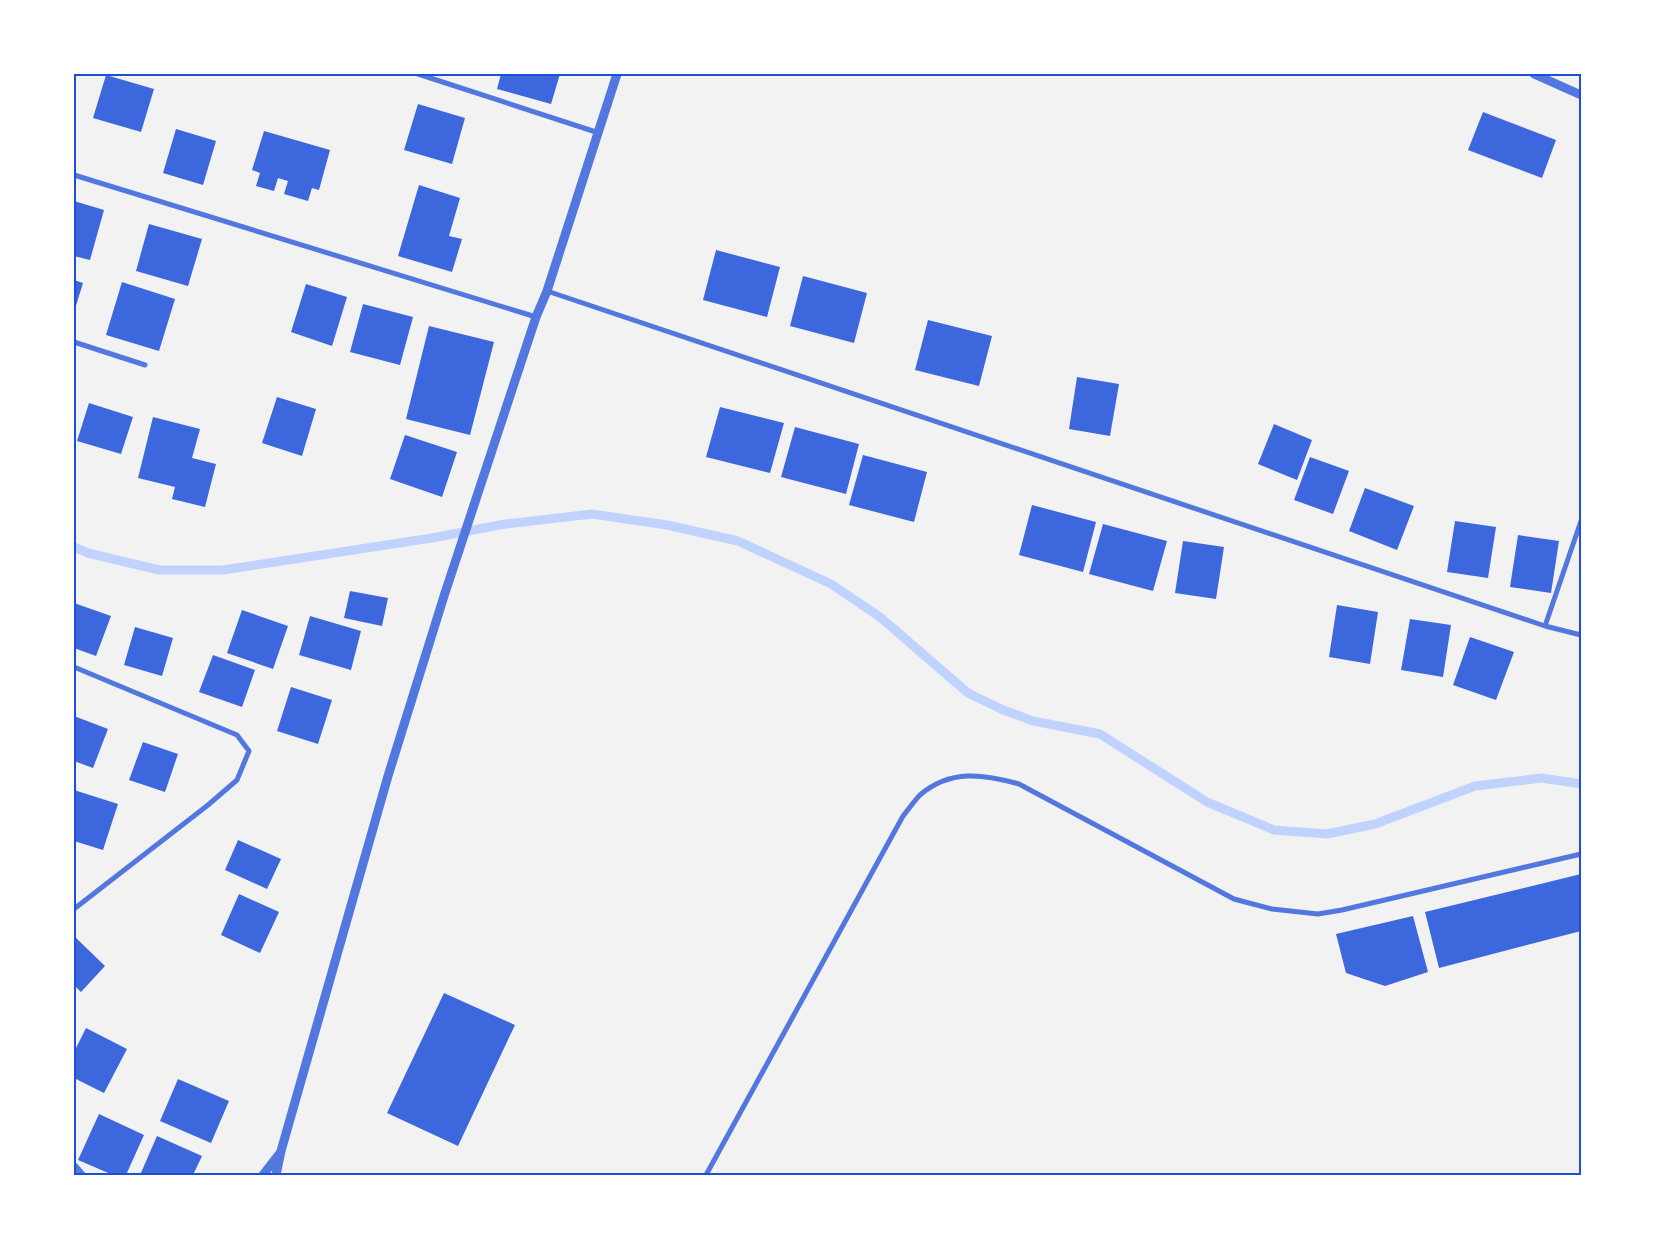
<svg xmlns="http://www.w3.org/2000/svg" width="1655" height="1249" viewBox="0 0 1655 1249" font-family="'Titillium Web',sans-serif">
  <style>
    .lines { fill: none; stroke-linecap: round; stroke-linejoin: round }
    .stream { stroke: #bfd3fe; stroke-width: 9 }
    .building { fill: #3d67dc }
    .minor { stroke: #5277de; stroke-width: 5 }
    .tertiary { stroke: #5277de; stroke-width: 9 }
    .neatline { fill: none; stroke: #1d4ed8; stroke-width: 2 }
  </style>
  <rect width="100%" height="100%" fill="#f2f2f2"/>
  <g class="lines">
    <path class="stream" d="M 74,547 L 88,553 L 159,570 L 223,570 L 432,538 L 505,524 L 592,514 L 667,525 L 738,541 L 831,584 L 880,617 L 968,693 L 1001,709 L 1033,721 L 1100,734 L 1207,802 L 1274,830 L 1327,834 L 1375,824 L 1475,786 L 1542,778 L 1581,784"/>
  </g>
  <path class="building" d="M 501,74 L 560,74 L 551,104 L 497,89 Z
    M 106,75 L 154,89 L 141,132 L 93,118 Z
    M 418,104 L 465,118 L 452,164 L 404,150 Z
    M 1483,112 L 1556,140 L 1542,178 L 1468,150 Z
    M 176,129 L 216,141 L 203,185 L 163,173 Z
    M 264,131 L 330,150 L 319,190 L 312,188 L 308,201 L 284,194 L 288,181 L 278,178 L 274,191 L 256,186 L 260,173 L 252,170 Z
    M 419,185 L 460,198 L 449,236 L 462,239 L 452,272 L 398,256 Z
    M 74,201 L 104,210 L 90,260 L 74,256 Z
    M 149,224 L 202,239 L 188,286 L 136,271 Z
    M 716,250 L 780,267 L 767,317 L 703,300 Z
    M 803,276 L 867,293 L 854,343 L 790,326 Z
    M 74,280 L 83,283 L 74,312 Z
    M 122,282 L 175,299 L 159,351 L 106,335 Z
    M 306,284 L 347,297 L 332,346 L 291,332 Z
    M 363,304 L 413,317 L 400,365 L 350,352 Z
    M 928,320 L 992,336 L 979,386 L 915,370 Z
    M 429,326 L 494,342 L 470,435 L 406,419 Z
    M 1077,377 L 1119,384 L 1110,436 L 1069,429 Z
    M 277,397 L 316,409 L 302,456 L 262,443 Z
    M 89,403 L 133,417 L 121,454 L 77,441 Z
    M 720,407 L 784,423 L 770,473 L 706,457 Z
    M 153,417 L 200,429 L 192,458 L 216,464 L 205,507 L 172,499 L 175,487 L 138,478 Z
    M 1274,424 L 1312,440 L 1297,480 L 1258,464 Z
    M 795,427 L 859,444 L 846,494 L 781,477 Z
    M 405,435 L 457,452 L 442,497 L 390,479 Z
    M 863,455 L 927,472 L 914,522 L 849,505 Z
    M 1310,457 L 1349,471 L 1333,514 L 1294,500 Z
    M 1365,488 L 1414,506 L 1397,550 L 1349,531 Z
    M 1032,505 L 1096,522 L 1083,572 L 1019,555 Z
    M 1455,521 L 1496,527 L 1488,578 L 1447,572 Z
    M 1103,524 L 1167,541 L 1153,591 L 1089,574 Z
    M 1518,535 L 1559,541 L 1551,593 L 1510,587 Z
    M 1183,541 L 1224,547 L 1216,599 L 1175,593 Z
    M 350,591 L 388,598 L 382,626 L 344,618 Z
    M 74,603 L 111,616 L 96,656 L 74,648 Z
    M 1337,605 L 1378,612 L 1370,664 L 1329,657 Z
    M 242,610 L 288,626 L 273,669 L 227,653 Z
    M 310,616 L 361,631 L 351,670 L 299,655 Z
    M 1410,619 L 1451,625 L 1443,677 L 1401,670 Z
    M 135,627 L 173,638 L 162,676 L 124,665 Z
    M 1470,637 L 1514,652 L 1496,700 L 1453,685 Z
    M 213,655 L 255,670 L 242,707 L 199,692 Z
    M 291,687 L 332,700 L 318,744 L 277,731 Z
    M 74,716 L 108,729 L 93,768 L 74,761 Z
    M 143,742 L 178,754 L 165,792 L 129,780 Z
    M 74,790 L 118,804 L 103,850 L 74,841 Z
    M 238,840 L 281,859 L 267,889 L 225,870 Z
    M 1581,874 L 1581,931 L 1439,968 L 1425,912 Z
    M 239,894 L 279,912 L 260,953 L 221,935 Z
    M 1413,916 L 1428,972 L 1385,986 L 1346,973 L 1336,934 Z
    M 74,936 L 105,966 L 81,992 L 74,985 Z
    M 444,993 L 515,1025 L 458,1146 L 387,1113 Z
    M 86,1028 L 127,1049 L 104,1093 L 74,1078 L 74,1052 Z
    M 178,1079 L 229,1101 L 211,1143 L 160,1121 Z
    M 99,1114 L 144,1135 L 126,1175 L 113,1175 L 78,1160 Z
    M 157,1136 L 202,1156 L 193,1175 L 140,1175 Z"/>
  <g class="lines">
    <path class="minor" d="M 418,74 L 599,133
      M 74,175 L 536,317
      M 547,291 L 1545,626 L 1581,635
      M 74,342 L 145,365
      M 1545,626 L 1581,521
      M 74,667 L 237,735 L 249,751 L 237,780 L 208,805 L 74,909
      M 706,1175 L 903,816 C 909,809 914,801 920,795 C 950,769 984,774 1019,784 L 1234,899 L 1272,909 L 1318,914 L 1342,910 L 1581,854"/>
    <path class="tertiary" d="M 1534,74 L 1581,95
      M 74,1167 L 81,1175
      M 263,1175 L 280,1153
      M 276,1175 L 281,1151 L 388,776 L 444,596 L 536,317 L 547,291 L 617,74"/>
  </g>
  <rect width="1655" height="1249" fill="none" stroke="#ffffff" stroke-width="150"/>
  <rect x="75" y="75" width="1505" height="1099" class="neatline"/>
</svg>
